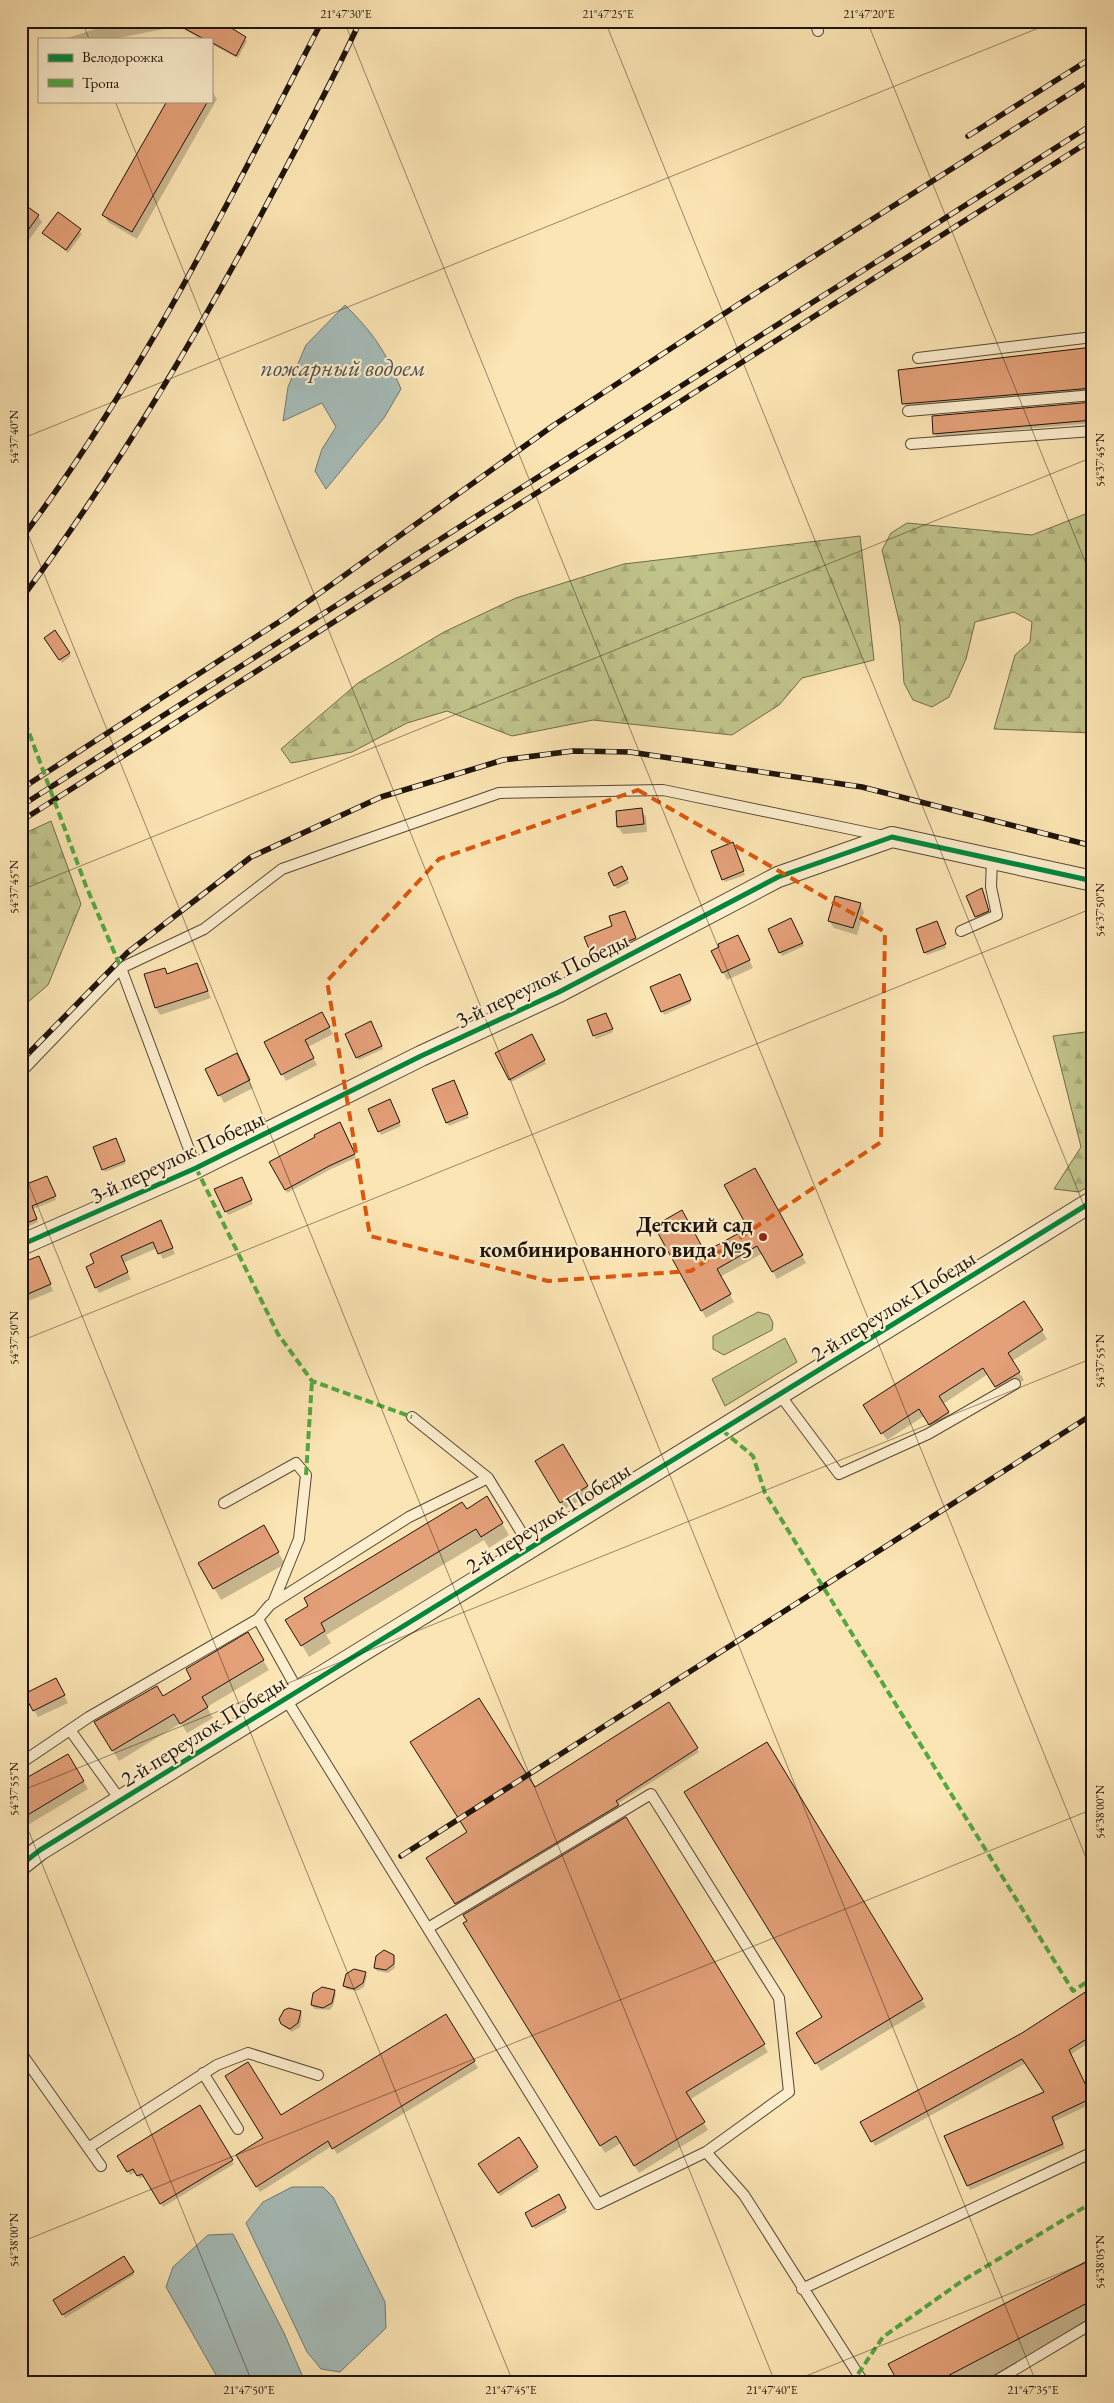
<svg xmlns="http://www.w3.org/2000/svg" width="1114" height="2403" viewBox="0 0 1114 2403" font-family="'EB Garamond',serif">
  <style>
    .grass { fill: #c1c48b; stroke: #706c4b }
    .forest { fill: url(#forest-firs); stroke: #706c4b }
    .water { fill: #a5bcb9; stroke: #6f7873 }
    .shadow { fill: #0003 }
    .building { fill: #e4a078; stroke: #1e130b }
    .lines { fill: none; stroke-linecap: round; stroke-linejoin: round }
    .lane-casing { stroke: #564835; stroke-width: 12 }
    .street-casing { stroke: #564835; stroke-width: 22 }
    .lane { stroke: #fdeece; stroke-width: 10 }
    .street { stroke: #fdeece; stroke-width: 20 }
    .rail-casing { stroke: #1e130b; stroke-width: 5.5 }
    .rail { stroke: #fdeece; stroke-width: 4; stroke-dasharray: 11; stroke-linecap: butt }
    .quiet { stroke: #52a841; stroke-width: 4; stroke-dasharray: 8 4; stroke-linecap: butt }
    .cycleway-casing { stroke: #fdeece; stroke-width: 8 }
    .cycleway { stroke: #00873e; stroke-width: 5 }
    .marked { fill: none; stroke: #de560c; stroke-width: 4; stroke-dasharray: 10 6; stroke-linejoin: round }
    .ticks { fill: none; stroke: #1e130b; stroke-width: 1; stroke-opacity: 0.45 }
    .poi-dot { fill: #8f2418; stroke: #fdeece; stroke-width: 2 }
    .labels { text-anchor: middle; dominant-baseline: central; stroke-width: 4.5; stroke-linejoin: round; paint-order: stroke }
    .street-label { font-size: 22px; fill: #1e130b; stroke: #fdeece }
    .poi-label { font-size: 22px; font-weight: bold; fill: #1e130b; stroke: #fdeece; text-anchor: end }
    .water-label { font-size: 24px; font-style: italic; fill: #4d4e48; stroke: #fdeece }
    .neatline { fill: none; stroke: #1e130b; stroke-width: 2 }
    .ticks-label { font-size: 12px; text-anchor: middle; fill: #1e130b }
  </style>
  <defs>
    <pattern id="forest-firs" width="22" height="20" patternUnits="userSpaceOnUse" patternTransform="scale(1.25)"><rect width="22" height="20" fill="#c1c48b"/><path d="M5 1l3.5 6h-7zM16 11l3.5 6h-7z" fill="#a5a877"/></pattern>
  </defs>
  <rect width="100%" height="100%" fill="#fce5b4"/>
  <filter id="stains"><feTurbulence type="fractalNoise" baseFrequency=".004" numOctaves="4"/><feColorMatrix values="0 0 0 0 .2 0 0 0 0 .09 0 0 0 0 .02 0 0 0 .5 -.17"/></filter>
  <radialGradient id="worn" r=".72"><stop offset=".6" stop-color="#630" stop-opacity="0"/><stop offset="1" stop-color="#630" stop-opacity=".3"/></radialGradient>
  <path class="grass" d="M 758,1312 L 769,1315 L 773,1323 L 772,1330 L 724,1355 L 713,1349 L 713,1336 Z
    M 785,1338 L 797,1362 L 725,1406 L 712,1379 Z"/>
  <path class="forest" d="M 1093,511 L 1093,733 L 994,729 L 1015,655 L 1030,642 L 1032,622 L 1014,612 L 975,622 L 966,659 L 949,697 L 932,707 L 913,700 L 904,683 L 900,625 L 882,550 L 891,533 L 907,523 L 1032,535 Z
    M 860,536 L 874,660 L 802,678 L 779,705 L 732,735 L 593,720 L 512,736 L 447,711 L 407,723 L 352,752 L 291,763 L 281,749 L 358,683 L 444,632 L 516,598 L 624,564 Z
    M 51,821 L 81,904 L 48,985 L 21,1008 L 21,835 Z
    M 1093,1031 L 1093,1184 L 1079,1192 L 1054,1189 L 1081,1147 L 1053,1036 Z"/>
  <path class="water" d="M 345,305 C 374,334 385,350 401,389 L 384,418 L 326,489 L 315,471 L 322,449 L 336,427 L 322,403 L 283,421 L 288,387 L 306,345 Z
    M 292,2187 L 323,2187 L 333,2197 L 385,2302 L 386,2328 L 340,2372 L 321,2369 L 307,2352 L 246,2223 L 263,2202 Z
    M 233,2234 L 284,2333 L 305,2382 L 220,2382 L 166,2287 L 173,2267 L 208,2235 Z"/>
  <path class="shadow" d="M 120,21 L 218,21 L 247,41 L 238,58 L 211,44 L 211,39 L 201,39 L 178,26 L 114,39 L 64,39 Z
    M 211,90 L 217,99 L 137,239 L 108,222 L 104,215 L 169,101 L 211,101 Z
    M 21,203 L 38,216 L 42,222 L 23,248 Z
    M 58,214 L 82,234 L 68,253 L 44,233 Z
    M 1093,348 L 1093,391 L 906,406 L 904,403 Z
    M 1093,403 L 1093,423 L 936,437 L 935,434 Z
    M 55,632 L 71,656 L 62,663 L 45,638 Z
    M 641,810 L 646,817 L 647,832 L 623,834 L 618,827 L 617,812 Z
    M 734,847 L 745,875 L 725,882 L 723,879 Z
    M 622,868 L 629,883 L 617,889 L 610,874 Z
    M 981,890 L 992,919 L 980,924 L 967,896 Z
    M 860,904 L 864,912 L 857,935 L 834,928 L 829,921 Z
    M 627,917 L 638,944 L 596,961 L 586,937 L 614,927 Z
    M 793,923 L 804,946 L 782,956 L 769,929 Z
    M 938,926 L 946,948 L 927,955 L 925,952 Z
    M 742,944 L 753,968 L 727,980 L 713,951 Z
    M 197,965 L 211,998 L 160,1015 L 156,1008 L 165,969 L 168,975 Z
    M 681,979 L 691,1003 L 664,1015 L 652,988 Z
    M 321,1013 L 333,1034 L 308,1047 L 317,1065 L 286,1081 L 266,1042 Z
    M 373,1026 L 383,1049 L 359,1060 L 357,1057 Z
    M 612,1030 L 613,1032 L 596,1039 L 595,1037 Z
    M 532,1036 L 546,1064 L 511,1082 L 497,1054 Z
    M 240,1062 L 253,1088 L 224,1103 L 206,1070 Z
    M 456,1084 L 469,1118 L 449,1126 L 447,1123 Z
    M 391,1104 L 401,1126 L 381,1135 L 369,1110 Z
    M 341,1127 L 356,1158 L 331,1169 L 287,1193 L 271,1162 Z
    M 125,1162 L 125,1164 L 105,1172 L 104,1170 Z
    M 754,1170 L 806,1263 L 777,1279 L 763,1253 L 720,1277 L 734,1302 L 706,1318 L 655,1227 L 705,1254 L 750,1229 Z
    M 49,1181 L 56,1200 L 33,1209 L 38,1222 L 23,1229 L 21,1188 Z
    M 243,1182 L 253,1204 L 228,1215 L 216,1190 Z
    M 161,1222 L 175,1254 L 163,1259 L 157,1248 L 123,1263 L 131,1279 L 99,1293 L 96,1287 L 96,1264 Z
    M 42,1264 L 53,1291 L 21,1304 L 21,1265 Z
    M 1024,1303 L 1047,1339 L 1012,1361 L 1024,1380 L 1001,1394 L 988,1374 L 943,1404 L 953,1420 L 934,1432 L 924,1416 L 887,1440 L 869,1413 Z
    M 563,1446 L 591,1494 L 565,1509 L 536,1462 Z
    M 487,1498 L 509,1535 L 489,1548 L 484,1540 L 326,1635 L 331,1643 L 309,1657 L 287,1620 Z
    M 264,1527 L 285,1564 L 221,1600 L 200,1563 Z
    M 248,1634 L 269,1670 L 207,1707 L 213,1718 L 187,1733 L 181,1723 L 119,1761 L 96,1722 L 163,1698 L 193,1679 Z
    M 60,1687 L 68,1703 L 38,1717 L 34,1710 Z
    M 668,1704 L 699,1752 L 617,1804 L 619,1809 L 458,1906 L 428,1858 Z
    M 766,1743 L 926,2007 L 821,2071 L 798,2033 L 823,2018 Z
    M 68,1755 L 88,1789 L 26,1826 L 21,1817 Z
    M 625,1819 L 768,2052 L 689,2100 L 708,2130 L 639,2173 L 621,2143 L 605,2153 L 465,1924 Z
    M 393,1956 L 395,1968 L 388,1973 L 377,1971 L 375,1968 Z
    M 365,1973 L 367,1976 L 364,1987 L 357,1991 L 346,1989 L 344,1986 Z
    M 1093,1988 L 1093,2040 L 1070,2055 L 1093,2103 L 1053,2122 L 1065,2148 L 970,2190 L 968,2186 L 946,2137 L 1045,2093 L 1026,2063 L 875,2146 L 862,2123 L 1022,2034 Z
    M 334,1991 L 336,1994 L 333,2006 L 330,2010 L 314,2009 L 312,2005 Z
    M 300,2012 L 302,2015 L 300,2027 L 292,2032 L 284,2027 L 282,2023 Z
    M 446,2015 L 478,2068 L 337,2154 L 332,2146 L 260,2192 L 237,2156 L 265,2138 L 280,2117 Z
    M 199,2107 L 234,2164 L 163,2207 L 144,2176 L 140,2179 L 136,2172 L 130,2175 L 119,2156 Z
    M 519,2139 L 539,2171 L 500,2196 L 480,2164 Z
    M 558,2196 L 567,2212 L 535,2229 L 526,2214 Z
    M 124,2258 L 134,2275 L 65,2318 L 55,2300 Z
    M 1093,2260 L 1093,2329 L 991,2382 L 899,2382 Z"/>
  <path class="building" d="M 171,21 L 220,21 L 246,37 L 236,56 L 211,42 L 211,39 L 204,39 Z
    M 167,101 L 208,101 L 132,232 L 102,215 Z
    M 21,202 L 39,215 L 21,240 Z
    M 58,212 L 81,229 L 66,250 L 42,233 Z
    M 1093,347 L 1093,388 L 902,404 L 898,370 Z
    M 1093,402 L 1093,420 L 933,434 L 932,416 Z
    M 55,630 L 70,653 L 59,660 L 44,638 Z
    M 642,808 L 644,824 L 617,827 L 616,811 Z
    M 733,842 L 744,871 L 722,880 L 711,851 Z
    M 622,866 L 628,879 L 614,886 L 608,873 Z
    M 982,888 L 989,911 L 975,917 L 966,896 Z
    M 835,896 L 861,903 L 853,928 L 828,921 Z
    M 625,911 L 636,938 L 592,956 L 584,937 L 612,926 L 609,916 Z
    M 791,918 L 803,943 L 779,953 L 768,929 Z
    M 937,921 L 946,944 L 924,953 L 916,929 Z
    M 738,935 L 750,960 L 722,973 L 711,951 L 719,947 L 718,944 Z
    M 197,963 L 208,991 L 155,1008 L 144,974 L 165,968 L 167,974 Z
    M 680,974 L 691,1000 L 661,1012 L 650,987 Z
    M 322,1012 L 330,1027 L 305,1040 L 314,1058 L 281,1075 L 264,1042 Z
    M 606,1013 L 613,1029 L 593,1036 L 587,1020 Z
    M 371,1021 L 382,1046 L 356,1058 L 345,1034 Z
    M 532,1034 L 545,1060 L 509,1080 L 495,1053 Z
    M 237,1053 L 250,1080 L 218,1096 L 205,1069 Z
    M 454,1080 L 468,1114 L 446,1123 L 432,1089 Z
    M 390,1099 L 400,1122 L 378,1132 L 368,1109 Z
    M 340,1122 L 355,1154 L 329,1166 L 285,1190 L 269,1162 L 315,1137 L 314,1135 Z
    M 116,1138 L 125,1161 L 102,1170 L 93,1147 Z
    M 755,1168 L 803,1255 L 772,1272 L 757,1246 L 717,1269 L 731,1294 L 701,1311 L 654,1226 L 682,1210 L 705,1252 L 748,1228 L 724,1185 Z
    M 47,1176 L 56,1196 L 32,1206 L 37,1219 L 21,1225 L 21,1180 L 24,1185 Z
    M 242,1177 L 252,1200 L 225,1212 L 214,1189 Z
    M 161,1220 L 173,1248 L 158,1254 L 153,1242 L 121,1256 L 128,1272 L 95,1288 L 86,1267 L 94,1263 L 90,1254 Z
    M 39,1256 L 51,1284 L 21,1297 L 21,1263 Z
    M 1024,1301 L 1043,1330 L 1008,1353 L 1020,1372 L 995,1387 L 983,1368 L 939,1396 L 949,1412 L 929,1425 L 919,1409 L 881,1434 L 863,1405 Z
    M 563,1444 L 588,1486 L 560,1503 L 535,1461 Z
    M 487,1496 L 503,1523 L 481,1537 L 476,1529 L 321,1623 L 325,1631 L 301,1646 L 285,1620 L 308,1606 L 304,1598 L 462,1502 L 467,1509 Z
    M 264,1525 L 279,1552 L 213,1589 L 198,1563 Z
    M 248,1632 L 264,1660 L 202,1697 L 208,1707 L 180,1724 L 174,1714 L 112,1751 L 94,1722 L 157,1686 L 163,1696 L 191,1679 L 186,1669 Z
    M 56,1678 L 65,1695 L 33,1711 L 24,1694 Z
    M 479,1698 L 535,1787 L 669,1702 L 698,1748 L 616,1801 L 619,1805 L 455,1904 L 426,1858 L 467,1832 L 410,1742 Z
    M 767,1742 L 923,1999 L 815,2064 L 796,2033 L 822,2017 L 684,1792 Z
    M 68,1754 L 84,1781 L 21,1819 L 21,1781 Z
    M 626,1817 L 765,2044 L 686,2092 L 705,2122 L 634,2166 L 616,2136 L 600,2146 L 463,1923 L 467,1921 L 463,1915 Z
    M 384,1950 L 394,1955 L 394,1964 L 386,1970 L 374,1968 L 376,1956 Z
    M 354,1969 L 366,1972 L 363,1983 L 354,1989 L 343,1986 L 346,1974 Z
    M 322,1987 L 335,1990 L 332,2003 L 323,2008 L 311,2005 L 313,1993 Z
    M 1093,1987 L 1093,2035 L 1069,2050 L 1092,2098 L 1052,2117 L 1063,2144 L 967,2186 L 944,2136 L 1044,2092 L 1022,2059 L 871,2142 L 860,2122 L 1022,2033 Z
    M 289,2008 L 301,2011 L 298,2023 L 290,2029 L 281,2024 L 279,2019 L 284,2010 Z
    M 446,2014 L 475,2061 L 332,2149 L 328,2141 L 256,2187 L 236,2155 L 263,2138 L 225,2076 L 248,2062 L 281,2115 Z
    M 200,2105 L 233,2160 L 160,2204 L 142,2174 L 137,2176 L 133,2169 L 127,2172 L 117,2156 Z
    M 519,2137 L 538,2167 L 498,2193 L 478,2164 Z
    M 559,2194 L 566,2208 L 532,2227 L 525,2213 Z
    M 124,2256 L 134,2272 L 62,2315 L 53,2300 Z
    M 1093,2258 L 1093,2300 L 936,2382 L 898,2382 L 888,2364 Z"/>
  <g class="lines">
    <defs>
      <path id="lane" d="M 815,21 L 818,31
        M 918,358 L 1093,337
        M 908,411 L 1093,395
        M 911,444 L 1093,431
        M 961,931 L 997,915 L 991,887 L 992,858
        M 121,968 L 196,1168
        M 21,1072 L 121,968 L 204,929 L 282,869 L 499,793 L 663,790 L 884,836
        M 780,1395 L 839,1474 L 928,1434 L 1015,1384
        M 412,1417 L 488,1478 L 531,1548
        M 224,1503 L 296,1463 L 306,1475 L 299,1539 L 273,1603
        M 298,1691 L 258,1619 L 270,1605 L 409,1517 L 488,1478
        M 286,1699 L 598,2204 L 706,2152 L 744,2195 L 863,2382
        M 70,1730 L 121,1801
        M 21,1763 L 89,1717 L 258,1619
        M 428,1928 L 651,1794 L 779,1998 L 789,2092 L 706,2152
        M 21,2053 L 101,2166
        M 203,2073 L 238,2129
        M 88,2148 L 217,2065 L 248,2053 L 318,2075
        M 802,2289 L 1093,2152
        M 994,2382 L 1093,2323"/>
      <path id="street" d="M 21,1245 L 196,1168 L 421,1056 L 559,992 L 778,877 L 892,837 L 1093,881
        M 21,1865 L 40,1850 L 1093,1201"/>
    </defs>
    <use href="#lane" class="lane-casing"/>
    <use href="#street" class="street-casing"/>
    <use href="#lane" class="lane"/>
    <use href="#street" class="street"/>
    <defs>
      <path id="rail" d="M 968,136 L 1093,57
        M 21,539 C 141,380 231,198 322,21
        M 21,599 C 112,478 189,349 260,217 C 294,152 330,87 360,21
        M 21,789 L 285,618 L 554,425 L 742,302 L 1093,79
        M 21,806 L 1093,124
        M 21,821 L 1093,139
        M 21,1061 L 127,953 L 251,857 L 381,797 L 503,760 L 573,751 L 630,752 L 862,787 L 1093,846
        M 401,1856 L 1093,1414"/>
    </defs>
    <use href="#rail" class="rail-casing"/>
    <use href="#rail" class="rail"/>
    <path class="quiet" d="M 21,711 L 86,886 L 121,968
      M 196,1168 L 278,1334 L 312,1381 L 412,1417
      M 722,1430 L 753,1456 L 765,1493 L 1073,1991 L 1093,1978
      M 306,1475 L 312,1381
      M 858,2374 L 883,2337 L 962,2281 L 1093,2202"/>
    <defs>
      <path id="cycleway" d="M 21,1245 L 196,1168 L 421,1056 L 559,992 L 778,877 L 892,837 L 1093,881
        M 21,1865 L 40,1850 L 1093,1201"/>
    </defs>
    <use href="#cycleway" class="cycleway-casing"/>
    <use href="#cycleway" class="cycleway"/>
  </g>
  <path class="marked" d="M 638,790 L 885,932 L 881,1142 L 691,1271 L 548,1281 L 370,1236 L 327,981 L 439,859 Z"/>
  <path class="ticks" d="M 82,21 L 89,39M 344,21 L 1093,1875M 605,21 L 1093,1228M 867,21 L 1093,581M 115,101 L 1036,2382M 21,439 L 1056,21M 21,517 L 775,2382M 21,890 L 1093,457M 21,1165 L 513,2382M 21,1341 L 1093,908M 21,1791 L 1093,1358M 21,1812 L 252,2382M 21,2242 L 1093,1809M 791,2382 L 1093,2260"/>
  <circle class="poi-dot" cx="763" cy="1237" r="5"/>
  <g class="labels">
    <g class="street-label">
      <text transform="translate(542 980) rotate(-26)">3-й переулок Победы</text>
      <text transform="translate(177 1157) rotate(-25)">3-й переулок Победы</text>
      <text transform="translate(893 1306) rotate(-32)">2-й переулок Победы</text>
      <text transform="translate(548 1518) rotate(-32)">2-й переулок Победы</text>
      <text transform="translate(203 1731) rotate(-32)">2-й переулок Победы</text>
    </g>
    <g class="poi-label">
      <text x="753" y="1224">Детский сад<tspan x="753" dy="25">комбинированного вида №5</tspan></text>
    </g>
    <g class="water-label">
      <text x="343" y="367">пожарный водоем</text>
    </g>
  </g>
  <rect width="1114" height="2403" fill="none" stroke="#fce5b4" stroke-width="55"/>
  <rect x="38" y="38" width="175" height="65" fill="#fdeece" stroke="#a49680"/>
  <rect x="48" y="54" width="25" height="8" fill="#00873e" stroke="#a49680"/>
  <text x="82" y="62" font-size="15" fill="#1e130b">Велодорожка</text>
  <rect x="48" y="79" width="25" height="8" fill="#52a841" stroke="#a49680"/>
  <text x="82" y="88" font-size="15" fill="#1e130b">Тропа</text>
  <rect x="28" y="28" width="1058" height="2348" class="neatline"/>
  <g class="ticks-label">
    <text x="346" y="18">21°47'30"E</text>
    <text x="608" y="18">21°47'25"E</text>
    <text x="869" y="18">21°47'20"E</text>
    <text transform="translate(14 437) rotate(-90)" y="4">54°37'40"N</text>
    <text transform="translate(1100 460) rotate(-90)" y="4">54°37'45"N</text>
    <text transform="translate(14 887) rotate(-90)" y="4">54°37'45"N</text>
    <text transform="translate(1100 910) rotate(-90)" y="4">54°37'50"N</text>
    <text transform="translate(14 1338) rotate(-90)" y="4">54°37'50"N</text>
    <text transform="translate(1100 1361) rotate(-90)" y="4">54°37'55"N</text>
    <text transform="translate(14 1789) rotate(-90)" y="4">54°37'55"N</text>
    <text transform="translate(1100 1812) rotate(-90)" y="4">54°38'00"N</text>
    <text transform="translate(14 2240) rotate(-90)" y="4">54°38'00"N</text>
    <text transform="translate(1100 2262) rotate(-90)" y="4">54°38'05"N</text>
    <text x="249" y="2394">21°47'50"E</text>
    <text x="511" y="2394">21°47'45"E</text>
    <text x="772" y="2394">21°47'40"E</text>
    <text x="1033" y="2394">21°47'35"E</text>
  </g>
  <rect width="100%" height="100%" filter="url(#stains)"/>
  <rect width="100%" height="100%" fill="url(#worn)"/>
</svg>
